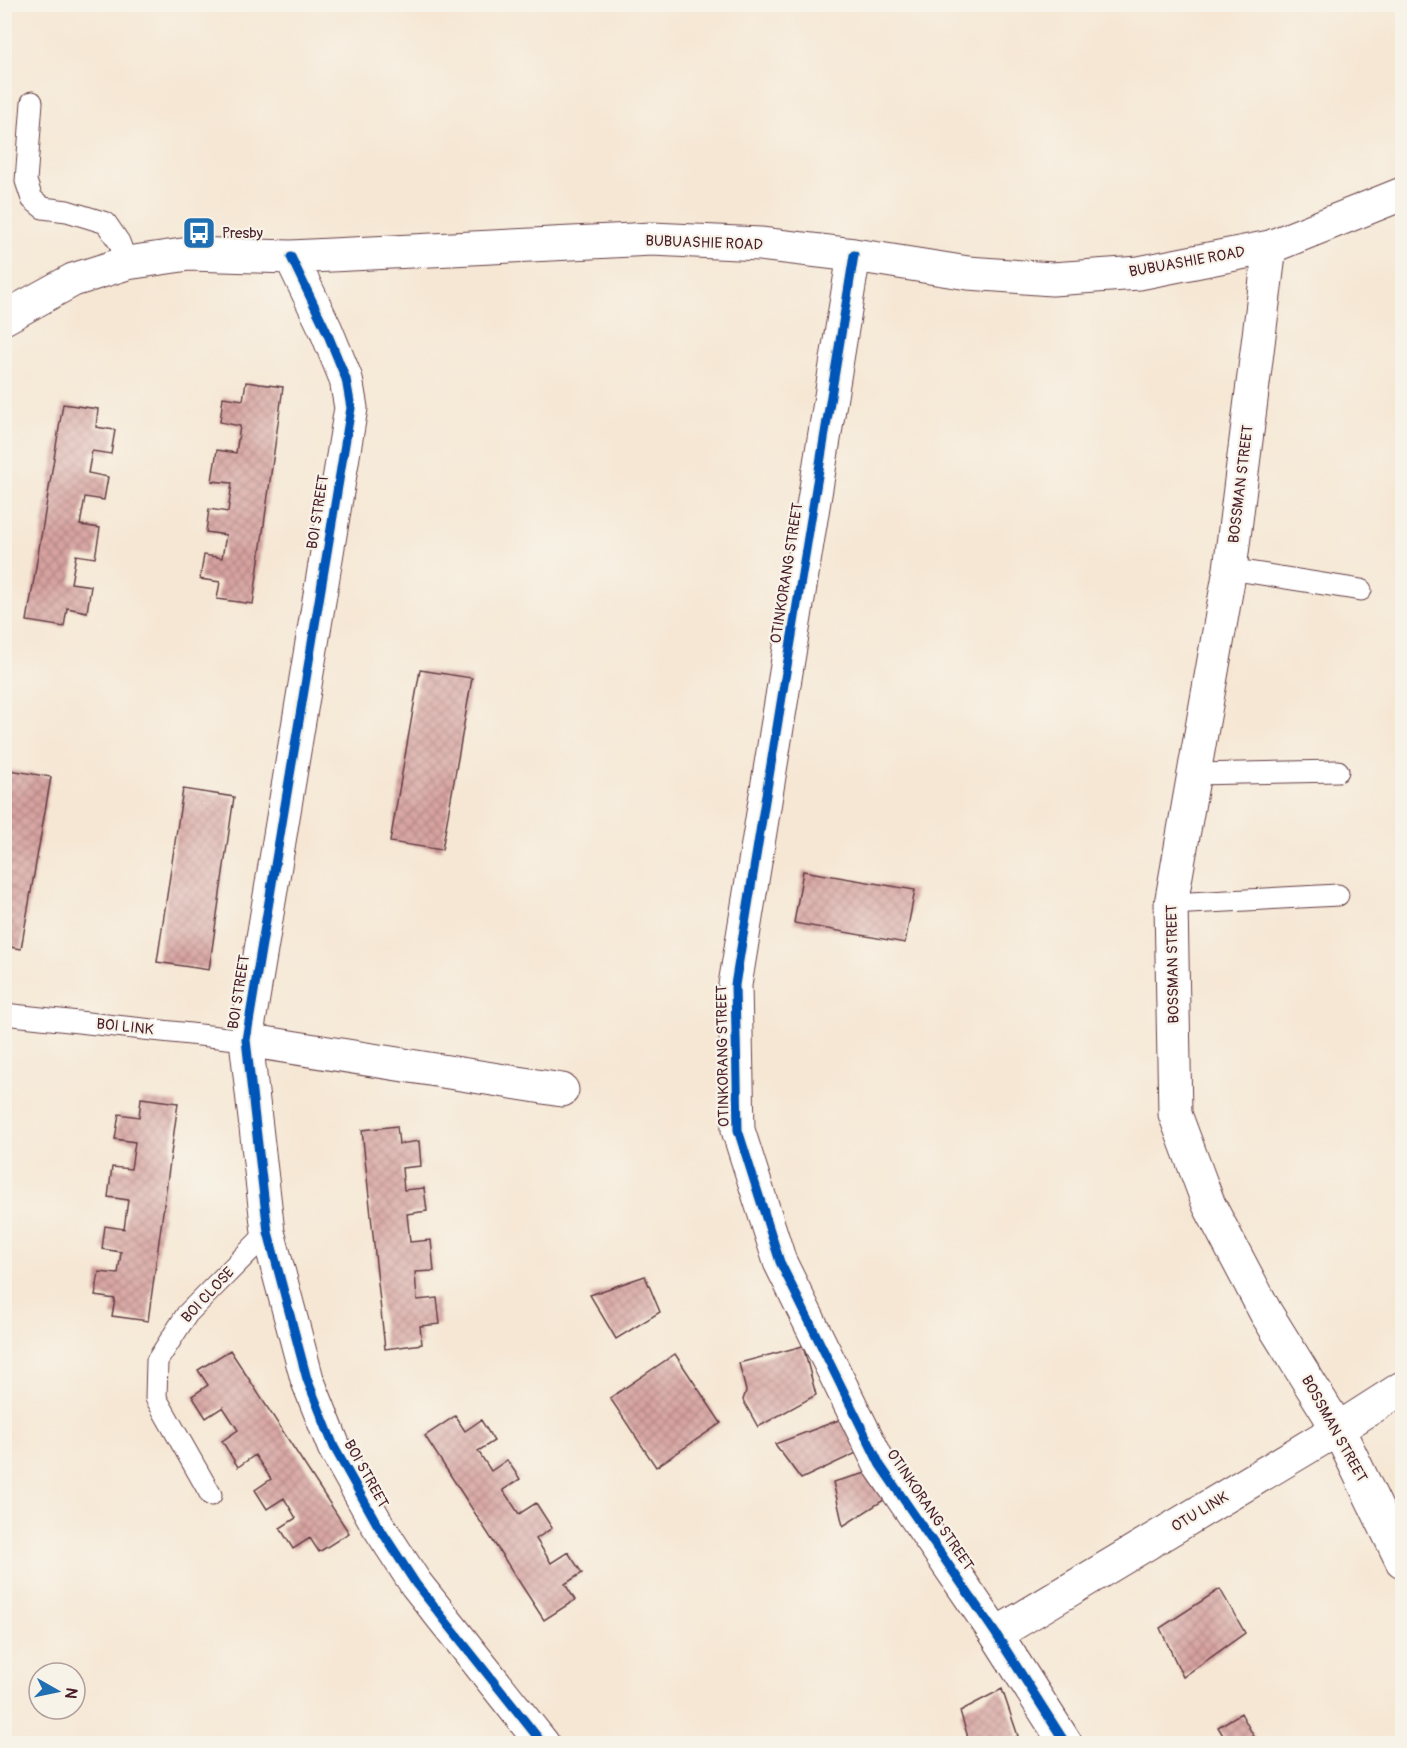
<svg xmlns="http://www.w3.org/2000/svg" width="1407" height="1748" viewBox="0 0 1407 1748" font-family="Pangolin,sans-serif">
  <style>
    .building { fill: url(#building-cross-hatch) }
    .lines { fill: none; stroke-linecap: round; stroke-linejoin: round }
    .lane-casing { stroke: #643d44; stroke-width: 23 }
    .street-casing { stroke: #643d44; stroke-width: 35 }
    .lane { stroke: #fff; stroke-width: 21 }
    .street { stroke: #fff; stroke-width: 33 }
    .cycleway-casing { stroke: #f7f3e8; stroke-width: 13 }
    .cycleway { stroke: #0057b8; stroke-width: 9 }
    .labels { text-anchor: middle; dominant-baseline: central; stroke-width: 4.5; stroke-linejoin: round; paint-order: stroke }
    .poi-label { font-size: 15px; fill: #4a1f2b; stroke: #f7f3e8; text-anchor: start }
    .street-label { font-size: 15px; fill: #4a1f2b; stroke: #f7f3e8 }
  </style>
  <defs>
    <pattern id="building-cross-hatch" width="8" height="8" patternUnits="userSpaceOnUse" patternTransform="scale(1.5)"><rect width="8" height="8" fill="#d7a3a0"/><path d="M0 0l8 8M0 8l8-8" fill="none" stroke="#b08483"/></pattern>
  </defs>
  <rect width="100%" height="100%" fill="#f7f3e8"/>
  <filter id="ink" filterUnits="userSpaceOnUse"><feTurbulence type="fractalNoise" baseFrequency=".0167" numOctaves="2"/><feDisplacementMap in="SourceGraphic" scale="12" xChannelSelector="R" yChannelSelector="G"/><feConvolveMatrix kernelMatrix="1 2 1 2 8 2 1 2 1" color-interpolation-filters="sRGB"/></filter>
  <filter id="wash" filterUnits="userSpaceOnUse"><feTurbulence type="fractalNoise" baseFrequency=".008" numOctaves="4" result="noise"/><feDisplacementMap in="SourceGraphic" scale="24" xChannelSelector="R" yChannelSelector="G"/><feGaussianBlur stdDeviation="1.35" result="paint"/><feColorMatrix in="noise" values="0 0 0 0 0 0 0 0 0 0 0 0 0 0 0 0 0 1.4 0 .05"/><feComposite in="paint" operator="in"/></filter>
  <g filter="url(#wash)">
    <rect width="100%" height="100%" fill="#f6e7d4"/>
    <g id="blocks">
      <path class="building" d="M 246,382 L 283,387 L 253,604 L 217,599 L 220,582 L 200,579 L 204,555 L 222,558 L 226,535 L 206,532 L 209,509 L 228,512 L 232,483 L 212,481 L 217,450 L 236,453 L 240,426 L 220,422 L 223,397 L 243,400 Z
        M 63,404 L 98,409 L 96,427 L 115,430 L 111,454 L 92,451 L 88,473 L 108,477 L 104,500 L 85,497 L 80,525 L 100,528 L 95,558 L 76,555 L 71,583 L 91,586 L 87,612 L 67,608 L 64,627 L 27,621 Z
        M 420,670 L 472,678 L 442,850 L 390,842 Z
        M 4,769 L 51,777 L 21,949 L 4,946 Z
        M 183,789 L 234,797 L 209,970 L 157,962 Z
        M 803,871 L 915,890 L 905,943 L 794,923 Z
        M 141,1098 L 178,1103 L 148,1321 L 112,1316 L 115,1299 L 95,1296 L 99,1272 L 118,1274 L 121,1252 L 102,1249 L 105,1226 L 124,1229 L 128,1200 L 108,1197 L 112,1167 L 131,1169 L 135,1142 L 115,1139 L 119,1114 L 139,1117 Z
        M 397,1126 L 399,1144 L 419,1141 L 421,1166 L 402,1168 L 404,1190 L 424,1188 L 427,1211 L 407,1214 L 410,1242 L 431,1240 L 434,1271 L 415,1272 L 417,1300 L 437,1298 L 440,1324 L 420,1326 L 422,1344 L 385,1349 L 362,1130 Z
        M 645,1276 L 660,1312 L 616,1339 L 590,1295 Z
        M 803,1346 L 816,1395 L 758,1427 L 743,1400 L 746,1391 L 739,1363 Z
        M 230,1350 L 349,1533 L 319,1552 L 310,1538 L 293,1549 L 280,1528 L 296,1518 L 284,1498 L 267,1509 L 255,1490 L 271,1479 L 255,1455 L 238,1467 L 222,1441 L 238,1430 L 223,1407 L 206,1418 L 192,1396 L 208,1385 L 198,1370 Z
        M 675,1354 L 721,1423 L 656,1467 L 610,1398 Z
        M 455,1416 L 465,1431 L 481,1420 L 494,1441 L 478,1451 L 491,1471 L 507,1460 L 520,1479 L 503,1490 L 519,1514 L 536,1503 L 552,1528 L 536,1539 L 551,1563 L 568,1552 L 582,1573 L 565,1584 L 575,1600 L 544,1620 L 425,1436 Z
        M 847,1417 L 865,1449 L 801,1479 L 775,1444 Z
        M 874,1471 L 887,1498 L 843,1526 L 833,1482 Z
        M 1220,1589 L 1245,1633 L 1183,1677 L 1160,1628 Z
        M 1002,1689 L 1018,1736 L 1004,1744 L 970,1744 L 960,1711 Z
        M 1241,1713 L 1258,1744 L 1228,1744 L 1218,1727 Z"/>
    </g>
  </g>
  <g filter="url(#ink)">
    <use href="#blocks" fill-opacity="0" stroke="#643d44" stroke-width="1.5"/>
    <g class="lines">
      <defs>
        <path id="lane" d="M 32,102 L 26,181 L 32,199 L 43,208 L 67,211 L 106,223 L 119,242 L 127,263
          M 1230,569 L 1361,590
          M 1194,774 L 1338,771
          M 1171,904 L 1338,895
          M 4,1014 L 246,1040
          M 211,1495 L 156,1398 L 157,1361 L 187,1314 L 268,1232"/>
        <path id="street" d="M 1270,247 L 1230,569 L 1171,904 L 1175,1114 L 1209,1205 L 1266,1313 L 1338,1429 L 1402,1561
          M 854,255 L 735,985 L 738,1130 L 780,1262 L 880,1465 L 996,1634 L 1066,1744
          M 291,257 L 326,330 L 346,379 L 351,408 L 246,1040 L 268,1232 L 307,1379 L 334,1447 L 377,1524 L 416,1584 L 543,1744
          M 4,318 L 73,280 L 127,263 L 189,254 L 291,257 L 652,239 L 760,244 L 854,255 L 968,273 L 1052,279 L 1139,273 L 1270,247 L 1402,194
          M 246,1040 L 562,1090
          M 996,1634 L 1338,1429 L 1402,1388"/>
      </defs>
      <use href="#lane" class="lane-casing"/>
      <use href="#street" class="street-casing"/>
      <use href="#lane" class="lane"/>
      <use href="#street" class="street"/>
      <defs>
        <path id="cycleway" d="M 854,255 L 735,985 L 738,1130 L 780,1262 L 880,1465 L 996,1634 L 1066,1744
          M 291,257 L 326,330 L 346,379 L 351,408 L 246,1040 L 268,1232 L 307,1379 L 334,1447 L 377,1524 L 416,1584 L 543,1744"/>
      </defs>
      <use href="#cycleway" class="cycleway-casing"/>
      <use href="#cycleway" class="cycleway"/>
    </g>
  </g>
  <defs>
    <symbol id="bus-square" viewBox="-11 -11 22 22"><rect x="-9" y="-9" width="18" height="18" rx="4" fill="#1f6fb2" stroke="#f7f3e8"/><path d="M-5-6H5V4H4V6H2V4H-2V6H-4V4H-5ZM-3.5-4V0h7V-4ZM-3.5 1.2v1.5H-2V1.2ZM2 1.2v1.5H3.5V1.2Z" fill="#fff"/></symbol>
  </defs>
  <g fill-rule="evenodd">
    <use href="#bus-square" x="180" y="214" width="38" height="38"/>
  </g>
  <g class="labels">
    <g class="poi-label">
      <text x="222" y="233">Presby</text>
    </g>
    <g class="street-label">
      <text transform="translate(704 243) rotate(2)">BUBUASHIE ROAD</text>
      <text transform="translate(1187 262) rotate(-10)">BUBUASHIE ROAD</text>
      <text transform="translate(1241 484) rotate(-83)">BOSSMAN STREET</text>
      <text transform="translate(318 512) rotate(-81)">BOI STREET</text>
      <text transform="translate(787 573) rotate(-81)">OTINKORANG STREET</text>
      <text transform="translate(1173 964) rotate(-91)">BOSSMAN STREET</text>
      <text transform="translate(239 992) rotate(-81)">BOI STREET</text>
      <text transform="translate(125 1027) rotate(6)">BOI LINK</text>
      <text transform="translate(723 1056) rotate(-91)">OTINKORANG STREET</text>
      <text transform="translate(208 1295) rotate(-47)">BOI CLOSE</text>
      <text transform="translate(1334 1429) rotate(61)">BOSSMAN STREET</text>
      <text transform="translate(366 1474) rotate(61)">BOI STREET</text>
      <text transform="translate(930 1510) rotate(56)">OTINKORANG STREET</text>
      <text transform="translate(1200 1512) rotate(-31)">OTU LINK</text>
    </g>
  </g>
  <rect width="1407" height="1748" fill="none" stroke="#f7f3e8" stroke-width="24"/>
  <g transform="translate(57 1691) rotate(99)"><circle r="28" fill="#f7f3e8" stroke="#b29e9c" stroke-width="1.5"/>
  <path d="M0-4.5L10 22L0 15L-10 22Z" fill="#1f6fb2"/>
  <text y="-9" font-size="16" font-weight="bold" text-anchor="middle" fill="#4a1f2b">N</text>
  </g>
</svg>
